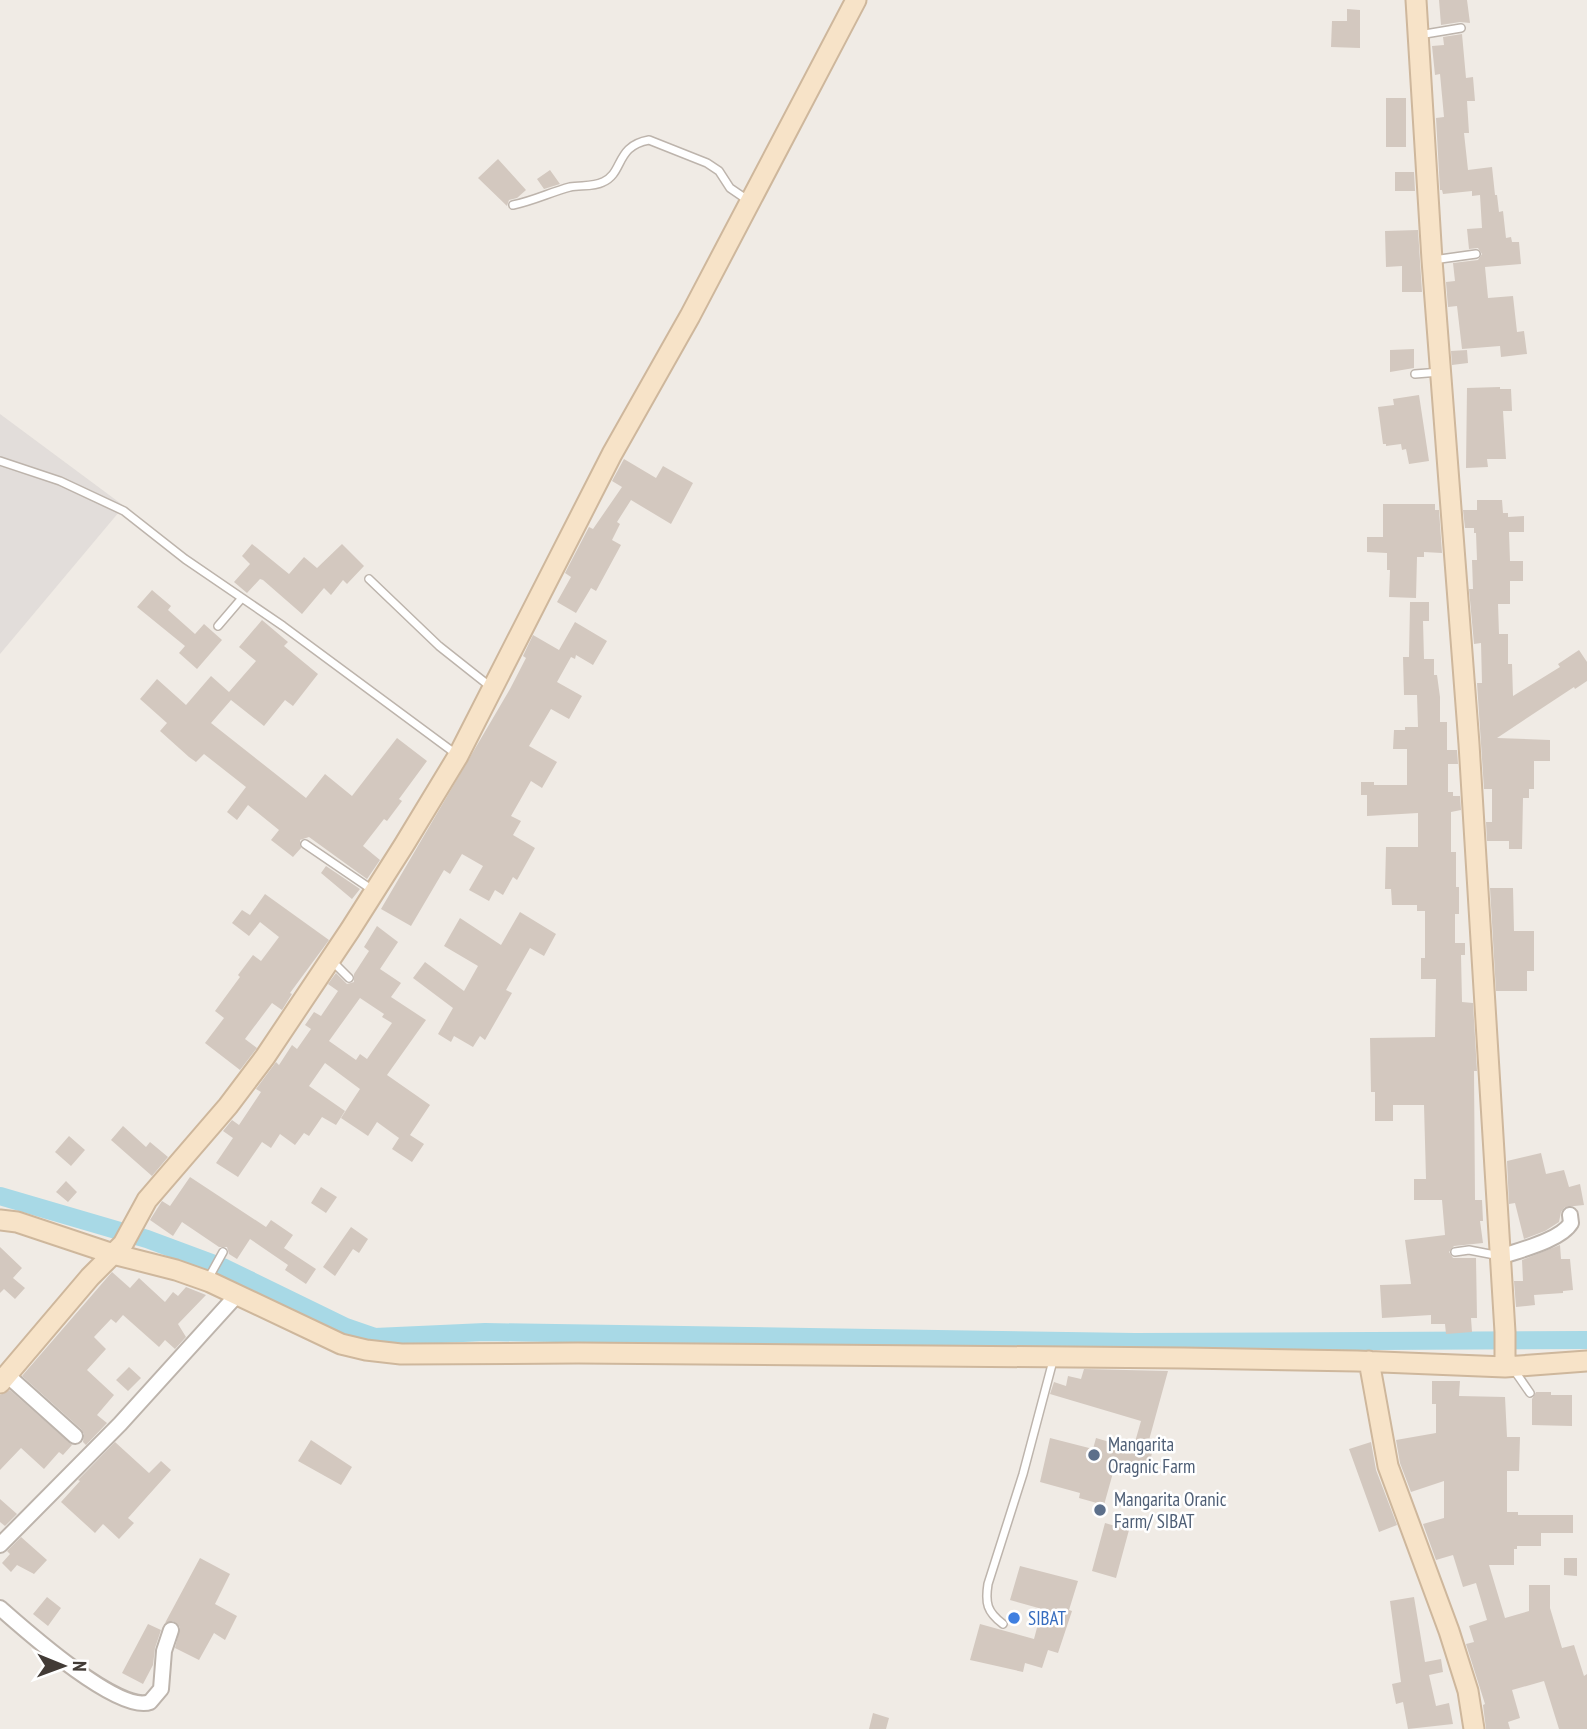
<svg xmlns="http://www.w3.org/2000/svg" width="1587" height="1729" viewBox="0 0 1587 1729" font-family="'PT Sans Narrow',sans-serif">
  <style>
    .industrial { fill: #e2ddda }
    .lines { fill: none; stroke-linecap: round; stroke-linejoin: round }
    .canal { stroke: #a8d9e6; stroke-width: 18 }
    .building { fill: #d3c8bf; fill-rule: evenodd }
    .lane-casing { stroke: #bdb4ac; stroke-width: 10 }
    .street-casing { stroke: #bdb4ac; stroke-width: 18 }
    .secondary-casing { stroke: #ceb79c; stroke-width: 23 }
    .lane { stroke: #fff; stroke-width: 7 }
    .street { stroke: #fff; stroke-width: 14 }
    .secondary { stroke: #f7e3c8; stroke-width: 19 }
    .service-dot { fill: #5c6f8a; stroke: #fff; stroke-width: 2.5 }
    .shop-dot { fill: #3f7fe0; stroke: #fff; stroke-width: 2.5 }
    .labels { text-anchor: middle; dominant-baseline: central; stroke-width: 5; stroke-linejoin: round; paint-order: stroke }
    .service-label { font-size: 19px; fill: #4e5e75; stroke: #fff; text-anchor: start }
    .shop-label { font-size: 19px; fill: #366cbe; stroke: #fff; text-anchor: start }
  </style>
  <rect width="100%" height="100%" fill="#f0ebe5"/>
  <path class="industrial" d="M 0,414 L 124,506 L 0,654 Z"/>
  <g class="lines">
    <path class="canal" d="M 0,1196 L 147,1239 L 225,1268 L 346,1327 L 375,1337 L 485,1332 L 1135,1342 L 1587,1340"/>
  </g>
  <path class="building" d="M 1439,0 L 1467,0 L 1470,23 L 1460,22 L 1441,25 Z
    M 1347,9 L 1360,10 L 1360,48 L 1331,47 L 1332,21 L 1347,21 Z
    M 1462,34 L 1466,78 L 1473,77 L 1475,101 L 1467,101 L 1469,133 L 1464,133 L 1468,170 L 1492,167 L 1495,195 L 1497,195 L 1499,212 L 1503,211 L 1506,238 L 1511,237 L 1512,242 L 1519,242 L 1521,264 L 1485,267 L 1488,298 L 1513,296 L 1517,332 L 1524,331 L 1527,354 L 1501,357 L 1500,346 L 1462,349 L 1457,306 L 1448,307 L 1446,282 L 1455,281 L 1453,263 L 1478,260 L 1482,254 L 1478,248 L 1469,249 L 1467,229 L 1482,228 L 1480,195 L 1472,196 L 1472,191 L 1443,194 L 1442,190 L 1440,190 L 1436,118 L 1444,117 L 1440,74 L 1435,75 L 1432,46 L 1444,45 L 1443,37 Z
    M 1386,98 L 1406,98 L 1406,147 L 1386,147 Z
    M 498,159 L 526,190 L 517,198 L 509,200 L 507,206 L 478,178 Z
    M 550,170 L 560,184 L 544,189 L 537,179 Z
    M 1395,172 L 1414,172 L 1415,191 L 1395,191 Z
    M 1418,230 L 1422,292 L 1402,292 L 1402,266 L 1386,267 L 1385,231 Z
    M 1414,349 L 1414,368 L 1390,372 L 1390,350 Z
    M 1467,350 L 1468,363 L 1452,365 L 1451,351 Z
    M 1500,387 L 1500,389 L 1511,389 L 1512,411 L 1503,411 L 1506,459 L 1487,459 L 1488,467 L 1466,468 L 1467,388 Z
    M 1419,395 L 1429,461 L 1409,464 L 1406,449 L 1402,450 L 1401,444 L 1386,446 L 1386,444 L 1383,444 L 1378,407 L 1394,405 L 1393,399 Z
    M 624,459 L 656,478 L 663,466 L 693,483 L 671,524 L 631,500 L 617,522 L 620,524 L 612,540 L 621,545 L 596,591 L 591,588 L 576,613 L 557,602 L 571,577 L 565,573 L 589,527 L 593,529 L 622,487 L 612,481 Z
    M 1477,500 L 1502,500 L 1503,513 L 1508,513 L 1508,517 L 1524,516 L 1524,532 L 1509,532 L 1510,561 L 1523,561 L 1523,581 L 1510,581 L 1510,604 L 1498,604 L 1499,634 L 1508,634 L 1508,664 L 1512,664 L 1513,696 L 1560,667 L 1558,664 L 1579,650 L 1587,662 L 1587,681 L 1575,689 L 1574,687 L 1497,738 L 1550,740 L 1550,761 L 1534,761 L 1534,789 L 1529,789 L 1529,798 L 1523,798 L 1522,849 L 1509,849 L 1509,841 L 1487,841 L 1486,822 L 1492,822 L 1492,789 L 1484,789 L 1477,683 L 1482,683 L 1481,643 L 1474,644 L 1469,589 L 1473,589 L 1472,560 L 1477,560 L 1476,533 L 1474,533 L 1474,528 L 1465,528 L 1463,510 L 1477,510 Z
    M 1383,504 L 1435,504 L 1435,510 L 1439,510 L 1442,553 L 1424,552 L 1424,557 L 1417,557 L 1416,598 L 1389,597 L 1390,570 L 1387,570 L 1387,553 L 1367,552 L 1367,537 L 1383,537 Z
    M 252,544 L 289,574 L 304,557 L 317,568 L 342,544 L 364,566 L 347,584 L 343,580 L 331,595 L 324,588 L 302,614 L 263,580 L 260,579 L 247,593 L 234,582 L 250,564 L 242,556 Z
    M 152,590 L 171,606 L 168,610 L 195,634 L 204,624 L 222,640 L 197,669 L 179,653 L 185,646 L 137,607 Z
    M 1410,602 L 1429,602 L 1429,621 L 1423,621 L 1424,659 L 1434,659 L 1434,675 L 1437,675 L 1440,697 L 1440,722 L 1447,722 L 1447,750 L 1457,750 L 1458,764 L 1448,764 L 1448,792 L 1453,792 L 1453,796 L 1460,796 L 1461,810 L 1451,812 L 1451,852 L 1456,852 L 1456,887 L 1459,887 L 1459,914 L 1455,914 L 1455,943 L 1465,943 L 1465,955 L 1461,955 L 1462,1002 L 1473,1003 L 1477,1071 L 1474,1071 L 1475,1200 L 1482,1200 L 1483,1221 L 1480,1221 L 1483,1243 L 1454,1246 L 1449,1252 L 1453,1258 L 1476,1258 L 1477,1318 L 1471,1318 L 1472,1332 L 1446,1334 L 1445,1324 L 1431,1324 L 1431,1315 L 1382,1318 L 1380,1285 L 1411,1284 L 1405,1240 L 1445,1235 L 1442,1200 L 1414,1200 L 1414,1179 L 1426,1179 L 1424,1105 L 1393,1105 L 1393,1121 L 1375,1121 L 1375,1092 L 1371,1092 L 1370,1038 L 1435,1037 L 1436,979 L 1421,979 L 1421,958 L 1425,958 L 1425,911 L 1417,911 L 1417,905 L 1392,905 L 1391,889 L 1385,889 L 1386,847 L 1418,847 L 1418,813 L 1367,816 L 1367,795 L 1361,795 L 1361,782 L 1374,782 L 1374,785 L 1407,785 L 1407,749 L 1393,749 L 1394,730 L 1405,730 L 1405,727 L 1418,727 L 1417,695 L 1404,695 L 1403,657 L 1409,657 Z
    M 262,620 L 288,642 L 284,646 L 318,674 L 293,706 L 285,700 L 264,726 L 231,700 L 211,723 L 306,798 L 325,774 L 352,796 L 397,738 L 427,761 L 399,799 L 402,801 L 387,821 L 384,819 L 363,846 L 380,860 L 367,879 L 309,837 L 300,840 L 301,848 L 293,857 L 271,840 L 279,830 L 248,805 L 237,820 L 227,812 L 246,787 L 204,754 L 196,762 L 189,757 L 160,731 L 167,723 L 140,699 L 157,679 L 186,705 L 211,676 L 229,692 L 256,661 L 239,647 Z
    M 575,622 L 607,641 L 593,665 L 576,655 L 575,659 L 571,657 L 557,682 L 582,696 L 569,719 L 551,709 L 529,746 L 557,762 L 542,788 L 531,781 L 511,816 L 521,821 L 513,835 L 535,848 L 517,880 L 513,877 L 503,895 L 495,890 L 489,901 L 469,890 L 483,866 L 462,854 L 450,874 L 444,870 L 411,926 L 381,909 L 510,689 L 526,658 L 523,656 L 533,635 L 559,650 Z
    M 326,866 L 360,889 L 352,899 L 321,873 Z
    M 1490,888 L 1513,888 L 1514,931 L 1534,931 L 1534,971 L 1527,971 L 1527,991 L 1496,991 Z
    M 265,894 L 329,940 L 290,993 L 292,994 L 282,1010 L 272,1003 L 245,1039 L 257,1048 L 240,1070 L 205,1043 L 224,1018 L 215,1011 L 240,977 L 238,975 L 253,955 L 261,961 L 279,937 L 260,922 L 249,936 L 232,923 L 242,910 L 250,915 Z
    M 520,912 L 556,934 L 544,956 L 530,948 L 506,990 L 512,993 L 485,1040 L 480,1036 L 473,1047 L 454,1036 L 451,1042 L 438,1034 L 453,1008 L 413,978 L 425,962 L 464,991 L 478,966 L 444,946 L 460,918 L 501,945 Z
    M 377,926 L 398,942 L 380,969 L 401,983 L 391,997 L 426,1020 L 387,1075 L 430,1105 L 410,1135 L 424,1144 L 412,1162 L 392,1149 L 399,1138 L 377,1122 L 368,1136 L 341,1118 L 360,1089 L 325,1063 L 309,1086 L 345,1111 L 336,1125 L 322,1117 L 309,1136 L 304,1133 L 295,1145 L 280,1134 L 271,1148 L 262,1142 L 238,1177 L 216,1163 L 233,1138 L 223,1131 L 232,1120 L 239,1125 L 261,1092 L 256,1089 L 276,1062 L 279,1065 L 292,1045 L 297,1049 L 311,1029 L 305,1025 L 314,1012 L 321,1016 L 338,991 L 328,984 L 336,973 L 347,984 L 354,982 L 354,974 L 369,951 L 364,947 ZM 360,998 L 384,1014 L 382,1017 L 392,1023 L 367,1059 L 360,1054 L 356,1060 L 329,1041 Z
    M 123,1126 L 146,1147 L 150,1142 L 168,1157 L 152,1176 L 111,1140 Z
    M 69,1136 L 85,1150 L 71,1166 L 55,1152 Z
    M 1541,1153 L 1546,1174 L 1564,1170 L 1569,1187 L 1580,1184 L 1584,1205 L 1565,1207 L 1561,1212 L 1559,1222 L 1545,1231 L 1524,1239 L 1515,1203 L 1509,1204 L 1507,1161 Z
    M 190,1177 L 266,1227 L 271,1220 L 293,1235 L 284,1248 L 316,1269 L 306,1284 L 285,1270 L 288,1265 L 250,1239 L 237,1259 L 229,1254 L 227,1247 L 219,1247 L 182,1222 L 173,1236 L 150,1220 L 162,1201 L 170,1206 Z
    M 66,1181 L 77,1192 L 68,1202 L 56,1192 Z
    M 321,1187 L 337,1197 L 326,1213 L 311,1203 Z
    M 351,1227 L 368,1239 L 359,1253 L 353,1249 L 335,1276 L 323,1267 Z
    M 1560,1245 L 1561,1259 L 1570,1259 L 1573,1290 L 1563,1291 L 1563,1293 L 1534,1295 L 1535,1305 L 1516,1307 L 1514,1281 L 1523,1281 L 1522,1260 Z
    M 0,1247 L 22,1268 L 13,1278 L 25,1288 L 15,1299 L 4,1289 L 0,1293 Z
    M 112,1272 L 130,1288 L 139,1278 L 165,1302 L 173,1292 L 178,1296 L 186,1287 L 206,1295 L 178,1324 L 186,1337 L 175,1349 L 165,1340 L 159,1347 L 123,1315 L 116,1323 L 111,1319 L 94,1337 L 106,1349 L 87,1370 L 114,1395 L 97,1415 L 107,1423 L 86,1445 L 83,1442 L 84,1434 L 81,1429 L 22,1376 Z
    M 129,1367 L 141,1378 L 128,1391 L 116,1380 Z
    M 1084,1369 L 1168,1371 L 1146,1451 L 1152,1453 L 1148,1470 L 1116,1462 L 1104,1505 L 1079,1498 L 1080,1493 L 1040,1482 L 1050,1438 L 1093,1449 L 1096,1438 L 1133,1449 L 1141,1421 L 1050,1394 L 1054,1382 L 1066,1386 L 1068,1376 L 1081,1379 Z
    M 1432,1381 L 1460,1381 L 1459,1396 L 1505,1397 L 1507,1437 L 1520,1437 L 1519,1471 L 1507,1471 L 1507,1512 L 1518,1512 L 1518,1515 L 1573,1515 L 1573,1533 L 1541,1533 L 1541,1546 L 1517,1546 L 1517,1549 L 1514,1549 L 1514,1565 L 1489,1565 L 1505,1618 L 1529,1611 L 1529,1585 L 1550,1585 L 1550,1608 L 1562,1648 L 1574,1645 L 1584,1676 L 1587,1674 L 1587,1729 L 1559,1729 L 1544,1681 L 1512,1690 L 1520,1718 L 1508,1722 L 1510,1729 L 1486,1729 L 1483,1705 L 1485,1704 L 1466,1644 L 1474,1642 L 1469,1626 L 1487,1620 L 1476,1583 L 1463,1587 L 1453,1555 L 1436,1560 L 1423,1524 L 1444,1518 L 1444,1481 L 1411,1492 L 1400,1463 L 1396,1440 L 1436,1433 L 1436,1404 L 1432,1404 Z
    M 10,1390 L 72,1445 L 63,1455 L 59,1452 L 44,1469 L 21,1448 L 0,1470 L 0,1395 Z
    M 1536,1392 L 1551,1392 L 1551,1395 L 1572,1395 L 1572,1426 L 1532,1425 L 1532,1399 Z
    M 311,1440 L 352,1467 L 341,1485 L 298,1461 Z
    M 115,1442 L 149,1473 L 161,1461 L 171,1470 L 128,1518 L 134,1523 L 119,1539 L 103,1524 L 95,1533 L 61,1502 L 80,1481 L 78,1480 Z
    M 1371,1442 L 1376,1470 L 1397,1525 L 1379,1532 L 1349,1449 Z
    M 0,1499 L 17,1514 L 5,1526 L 0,1522 Z
    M 1105,1523 L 1129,1530 L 1116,1578 L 1092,1571 Z
    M 21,1537 L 47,1560 L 34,1574 L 17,1565 L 11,1572 L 2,1563 L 10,1554 L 7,1551 Z
    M 200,1558 L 230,1574 L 215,1604 L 237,1616 L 225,1640 L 214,1633 L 199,1660 L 175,1648 L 180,1627 L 173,1621 L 165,1623 Z
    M 1564,1558 L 1577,1558 L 1577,1576 L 1564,1575 Z
    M 1020,1566 L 1078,1581 L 1069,1610 L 1072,1611 L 1058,1653 L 1048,1650 L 1042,1668 L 1025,1663 L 1023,1672 L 970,1660 L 980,1624 L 1034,1639 L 1042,1609 L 1010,1600 Z
    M 47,1597 L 61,1608 L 48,1626 L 33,1614 Z
    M 1414,1597 L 1425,1662 L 1441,1659 L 1443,1672 L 1429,1675 L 1436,1706 L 1449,1703 L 1453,1724 L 1408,1729 L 1403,1702 L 1396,1704 L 1392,1684 L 1401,1682 L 1390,1601 Z
    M 148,1624 L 161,1630 L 155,1648 L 153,1665 L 143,1684 L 122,1673 Z
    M 873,1713 L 889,1718 L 886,1729 L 869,1729 Z"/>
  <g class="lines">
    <defs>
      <path id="lane" d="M 1419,35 L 1461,28
        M 513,205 C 533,201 551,192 570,187 C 581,185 593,187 603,182 C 624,173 615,146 649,140 L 707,163 L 719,171 L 730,188 L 749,201
        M 1433,260 L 1476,254
        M 1415,374 L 1440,372
        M 0,461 L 60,481 L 124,511 L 185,559 L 283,626 L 456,754
        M 369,579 L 439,646 L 492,688
        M 218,626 L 242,598
        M 305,844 L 374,891
        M 331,960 L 349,978
        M 1455,1252 L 1469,1250 L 1500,1256
        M 208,1279 L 223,1252
        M 1514,1370 L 1530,1393
        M 1003,1624 C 987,1612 985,1603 988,1584 L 1023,1474 L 1054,1357"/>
      <path id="street" d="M 1500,1257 C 1520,1250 1561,1240 1571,1223 L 1570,1215
        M 7,1375 L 75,1436
        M 0,1545 L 120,1424 L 237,1295
        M 0,1608 C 25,1630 119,1714 150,1702 L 161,1689 L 164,1651 L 171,1630"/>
      <path id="secondary" d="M 1416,0 L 1432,260 L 1469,744 L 1505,1332 L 1505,1367
        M 0,1220 L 17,1222 L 113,1254 L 176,1270 L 210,1282 L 341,1344 L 366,1350 L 401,1354 L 578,1353 L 1184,1358 L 1357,1361 L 1505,1367 L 1587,1361
        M 1369,1361 L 1388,1466 L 1449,1631 L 1468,1691 L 1474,1729
        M 0,1383 L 90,1277 L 123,1244 L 147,1200 L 228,1106 L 265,1057 L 350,930 L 404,845 L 458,756 L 612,454 L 690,316 L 856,0"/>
    </defs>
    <use href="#lane" class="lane-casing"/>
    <use href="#street" class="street-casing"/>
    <use href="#secondary" class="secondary-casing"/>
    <use href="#lane" class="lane"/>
    <use href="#street" class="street"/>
    <use href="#secondary" class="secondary"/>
  </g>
  <g class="service-dot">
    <circle cx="1094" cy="1455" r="7"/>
    <circle cx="1100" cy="1510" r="7"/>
  </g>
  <circle class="shop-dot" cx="1014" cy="1618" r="7"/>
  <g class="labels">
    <g class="service-label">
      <text x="1108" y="1444">Mangarita<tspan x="1108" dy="22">Oragnic Farm</tspan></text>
      <text x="1114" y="1499">Mangarita Oranic<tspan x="1114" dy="22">Farm/ SIBAT</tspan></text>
    </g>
    <g class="shop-label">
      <text x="1028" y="1618">SIBAT</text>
    </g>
  </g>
  <g transform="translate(63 1666) rotate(91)" stroke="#ffffff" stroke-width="5" paint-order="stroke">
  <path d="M0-5L12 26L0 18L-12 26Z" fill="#423b36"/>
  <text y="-10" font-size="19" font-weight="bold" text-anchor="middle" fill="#423b36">N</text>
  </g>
</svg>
